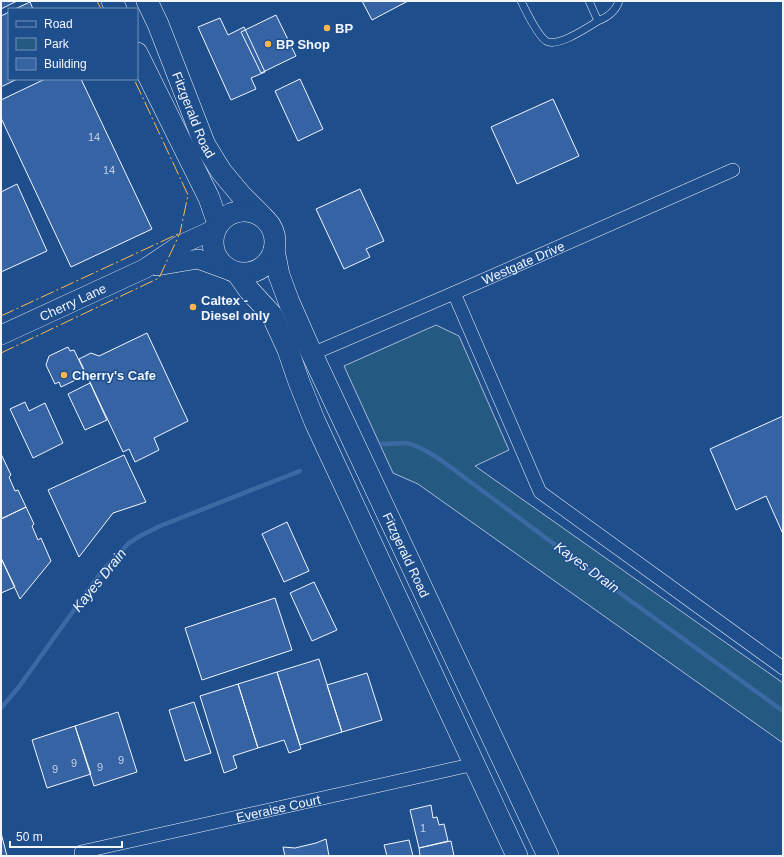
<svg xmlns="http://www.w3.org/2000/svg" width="784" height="857" viewBox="0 0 784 857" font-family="Arial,sans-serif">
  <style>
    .green { fill: #245a82; stroke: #a8bbd7 }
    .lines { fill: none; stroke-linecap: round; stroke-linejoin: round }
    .stream { stroke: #3b69a3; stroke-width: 4.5 }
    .building { fill: #3563a3; stroke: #f2f6ff }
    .lane-casing { stroke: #f2f6ff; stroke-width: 8 }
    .street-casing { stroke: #f2f6ff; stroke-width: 14 }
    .secondary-casing { stroke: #f2f6ff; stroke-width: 20 }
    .primary-casing { stroke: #f2f6ff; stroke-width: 22 }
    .lane { stroke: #1f4e8c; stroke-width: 7 }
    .street { stroke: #1f4e8c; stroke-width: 13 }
    .secondary { stroke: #1f4e8c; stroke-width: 19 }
    .primary { stroke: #1f4e8c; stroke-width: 21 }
    .power { stroke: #ffb74d; stroke-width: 1; stroke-dasharray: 14 3 2 3; stroke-linecap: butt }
    .poi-dot { fill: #ffb74d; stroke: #1f4e8c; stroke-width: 1.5 }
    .labels { text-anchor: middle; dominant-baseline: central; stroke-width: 3; stroke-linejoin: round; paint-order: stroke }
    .number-label { font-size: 11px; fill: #c3d1e8 }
    .poi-label { font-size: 13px; font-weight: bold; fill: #f2f6ff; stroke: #1f4e8c; text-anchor: start }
    .street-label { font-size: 13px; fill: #f2f6ff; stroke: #1f4e8c }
    .water-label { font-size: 14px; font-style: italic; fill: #f2f6ff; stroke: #1f4e8c }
  </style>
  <rect width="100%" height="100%" fill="#1f4e8c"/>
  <path class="green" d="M 436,325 L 459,336 L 509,450 L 475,466 L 783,683 L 783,743 L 418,484 L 393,473 L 344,366 Z"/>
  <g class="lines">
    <path class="stream" d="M 382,444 L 408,443 L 421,448 L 441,460 L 624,596 L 783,711
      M 1,708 L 18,688 L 102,571 L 129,543 L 140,536 L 160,526 L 300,471"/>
  </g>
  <path class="building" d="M 1,1 L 17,1 L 1,9 Z
    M 362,1 L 408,1 L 372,20 Z
    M 30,2 L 33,9 L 15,9 Z
    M 9,12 L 9,79 L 17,79 L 1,87 L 1,16 Z
    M 276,15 L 296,56 L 261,73 L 241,32 Z
    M 220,18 L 228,35 L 244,27 L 265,72 L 251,78 L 256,89 L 231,100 L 198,27 Z
    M 45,79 L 81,79 L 152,229 L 71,267 L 1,118 L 1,100 Z
    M 300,79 L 323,129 L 298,141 L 275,91 Z
    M 553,99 L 579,156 L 517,184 L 491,127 Z
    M 17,184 L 47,251 L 1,272 L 1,192 Z
    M 360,189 L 384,241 L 366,249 L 370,257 L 344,269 L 316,209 Z
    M 147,333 L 188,421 L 154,438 L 159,450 L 135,462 L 129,449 L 123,452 L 79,359 L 91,353 L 99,356 Z
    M 68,347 L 70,351 L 74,350 L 86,375 L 61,387 L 59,382 L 55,384 L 46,365 L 49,356 Z
    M 90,383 L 107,420 L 85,430 L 68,394 Z
    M 25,402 L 29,411 L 45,403 L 63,443 L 33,458 L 10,409 Z
    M 783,416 L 783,534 L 766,496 L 736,510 L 710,449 Z
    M 1,454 L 11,475 L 9,477 L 15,491 L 18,490 L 26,507 L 1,519 Z
    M 124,455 L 146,502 L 113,513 L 79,557 L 48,490 Z
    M 26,507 L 34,524 L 32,526 L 38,540 L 41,538 L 51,561 L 20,599 L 1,558 L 1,519 Z
    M 287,522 L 309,571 L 284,582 L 262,534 Z
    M 1,558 L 15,587 L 1,593 Z
    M 314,582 L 337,630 L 312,641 L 290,593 Z
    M 275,598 L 292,650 L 202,680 L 185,628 Z
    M 319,659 L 342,732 L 300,745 L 277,672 Z
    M 277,672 L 301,749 L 289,753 L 284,740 L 258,748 L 238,684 Z
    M 367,673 L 382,720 L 342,732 L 327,685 Z
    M 238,684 L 258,748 L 233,756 L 237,768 L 224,773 L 200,696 Z
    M 194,702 L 211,753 L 185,761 L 169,710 Z
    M 118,712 L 137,772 L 94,786 L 75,726 Z
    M 75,726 L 91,774 L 47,788 L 32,740 Z
    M 431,805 L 433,818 L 437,817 L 439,825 L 444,824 L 448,841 L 419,848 L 410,810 Z
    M 1,833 L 7,856 L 1,856 Z
    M 326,839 L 329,856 L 285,856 L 283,847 L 295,848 L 316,843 Z
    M 409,840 L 413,856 L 387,856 L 384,845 Z
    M 451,841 L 454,856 L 420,856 L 419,848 Z"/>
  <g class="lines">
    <defs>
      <path id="lane" d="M 521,1 C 526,11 537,35 546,41 C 558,48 588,27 598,21 L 589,1
        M 598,21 C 608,17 616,11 619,1"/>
      <g id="street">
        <path d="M 454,293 L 540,492 L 783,668"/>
        <path id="s1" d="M 312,354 L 454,293 L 733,170"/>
        <path id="s2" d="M 81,852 L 475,764"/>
      </g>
      <g id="secondary">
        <path d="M 157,266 L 198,259 L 231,271"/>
        <path id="s3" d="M 1,335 L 144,269 L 180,245 L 215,229"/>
      </g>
      <g id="primary">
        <path d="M 112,1 L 116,9"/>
        <path id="s4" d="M 147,1 L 158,24 L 205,145 L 221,171 L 241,195 L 262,216"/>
        <path d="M 137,53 L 209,198 L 218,224"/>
        <circle cx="244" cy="242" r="31"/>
        <path id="s5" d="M 274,250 L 279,275 L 289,302 L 312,354 L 548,856"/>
        <path d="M 237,273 L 249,290 L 272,315 L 288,350 L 299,382 L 315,422 L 517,856"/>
      </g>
    </defs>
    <use href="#lane" class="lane-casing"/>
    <use href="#street" class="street-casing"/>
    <use href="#secondary" class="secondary-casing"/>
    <use href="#primary" class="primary-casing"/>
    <use href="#lane" class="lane"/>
    <use href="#street" class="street"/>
    <use href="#secondary" class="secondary"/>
    <use href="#primary" class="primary"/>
    <path class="power" d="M 97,1 L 101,9
      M 1,316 L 180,233
      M 1,353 L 159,278 L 180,233 L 188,195 L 134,79"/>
  </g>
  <g class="poi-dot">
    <circle cx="327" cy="28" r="4"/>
    <circle cx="268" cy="44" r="4"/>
    <circle cx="193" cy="307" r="4"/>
    <circle cx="64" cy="375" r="4"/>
  </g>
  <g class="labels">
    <g class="number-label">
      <text x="94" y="137">14</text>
      <text x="109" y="170">14</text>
      <text x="121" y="760">9</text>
      <text x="74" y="763">9</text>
      <text x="100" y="767">9</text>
      <text x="55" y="769">9</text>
      <text x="423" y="828">1</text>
    </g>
    <g class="poi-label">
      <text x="335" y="28">BP</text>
      <text x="276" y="44">BP Shop</text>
      <text x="201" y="300">Caltex -<tspan x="201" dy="15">Diesel only</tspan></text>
      <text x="72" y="375">Cherry's Cafe</text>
    </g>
    <g class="street-label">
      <text stroke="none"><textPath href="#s4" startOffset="123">Fitzgerald Road</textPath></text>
      <text stroke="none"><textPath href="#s1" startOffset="230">Westgate Drive</textPath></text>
      <text stroke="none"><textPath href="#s3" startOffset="79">Cherry Lane</textPath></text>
      <text stroke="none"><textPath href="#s5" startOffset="333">Fitzgerald Road</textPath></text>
      <text stroke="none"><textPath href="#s2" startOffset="202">Everaise Court</textPath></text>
    </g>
    <g class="water-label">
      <text transform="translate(587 567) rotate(36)">Kayes Drain</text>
      <text transform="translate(99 580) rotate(-51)">Kayes Drain</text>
    </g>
  </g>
  <rect width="784" height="857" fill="none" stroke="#f2f6ff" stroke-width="4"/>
  <rect x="8" y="8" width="130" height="72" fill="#1f4e8c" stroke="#7391ba"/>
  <rect x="16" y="21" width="20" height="6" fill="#1f4e8c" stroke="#7391ba"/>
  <text x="44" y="28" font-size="12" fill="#f2f6ff">Road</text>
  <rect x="16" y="38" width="20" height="12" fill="#245a82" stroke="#7391ba"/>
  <text x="44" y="48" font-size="12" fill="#f2f6ff">Park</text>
  <rect x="16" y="58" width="20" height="12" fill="#3563a3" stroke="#7391ba"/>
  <text x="44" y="68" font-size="12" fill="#f2f6ff">Building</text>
  <path d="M10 841v6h112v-6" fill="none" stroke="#f2f6ff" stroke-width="2"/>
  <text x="16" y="841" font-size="12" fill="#f2f6ff" stroke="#1f4e8c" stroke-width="3" paint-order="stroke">50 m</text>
</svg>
